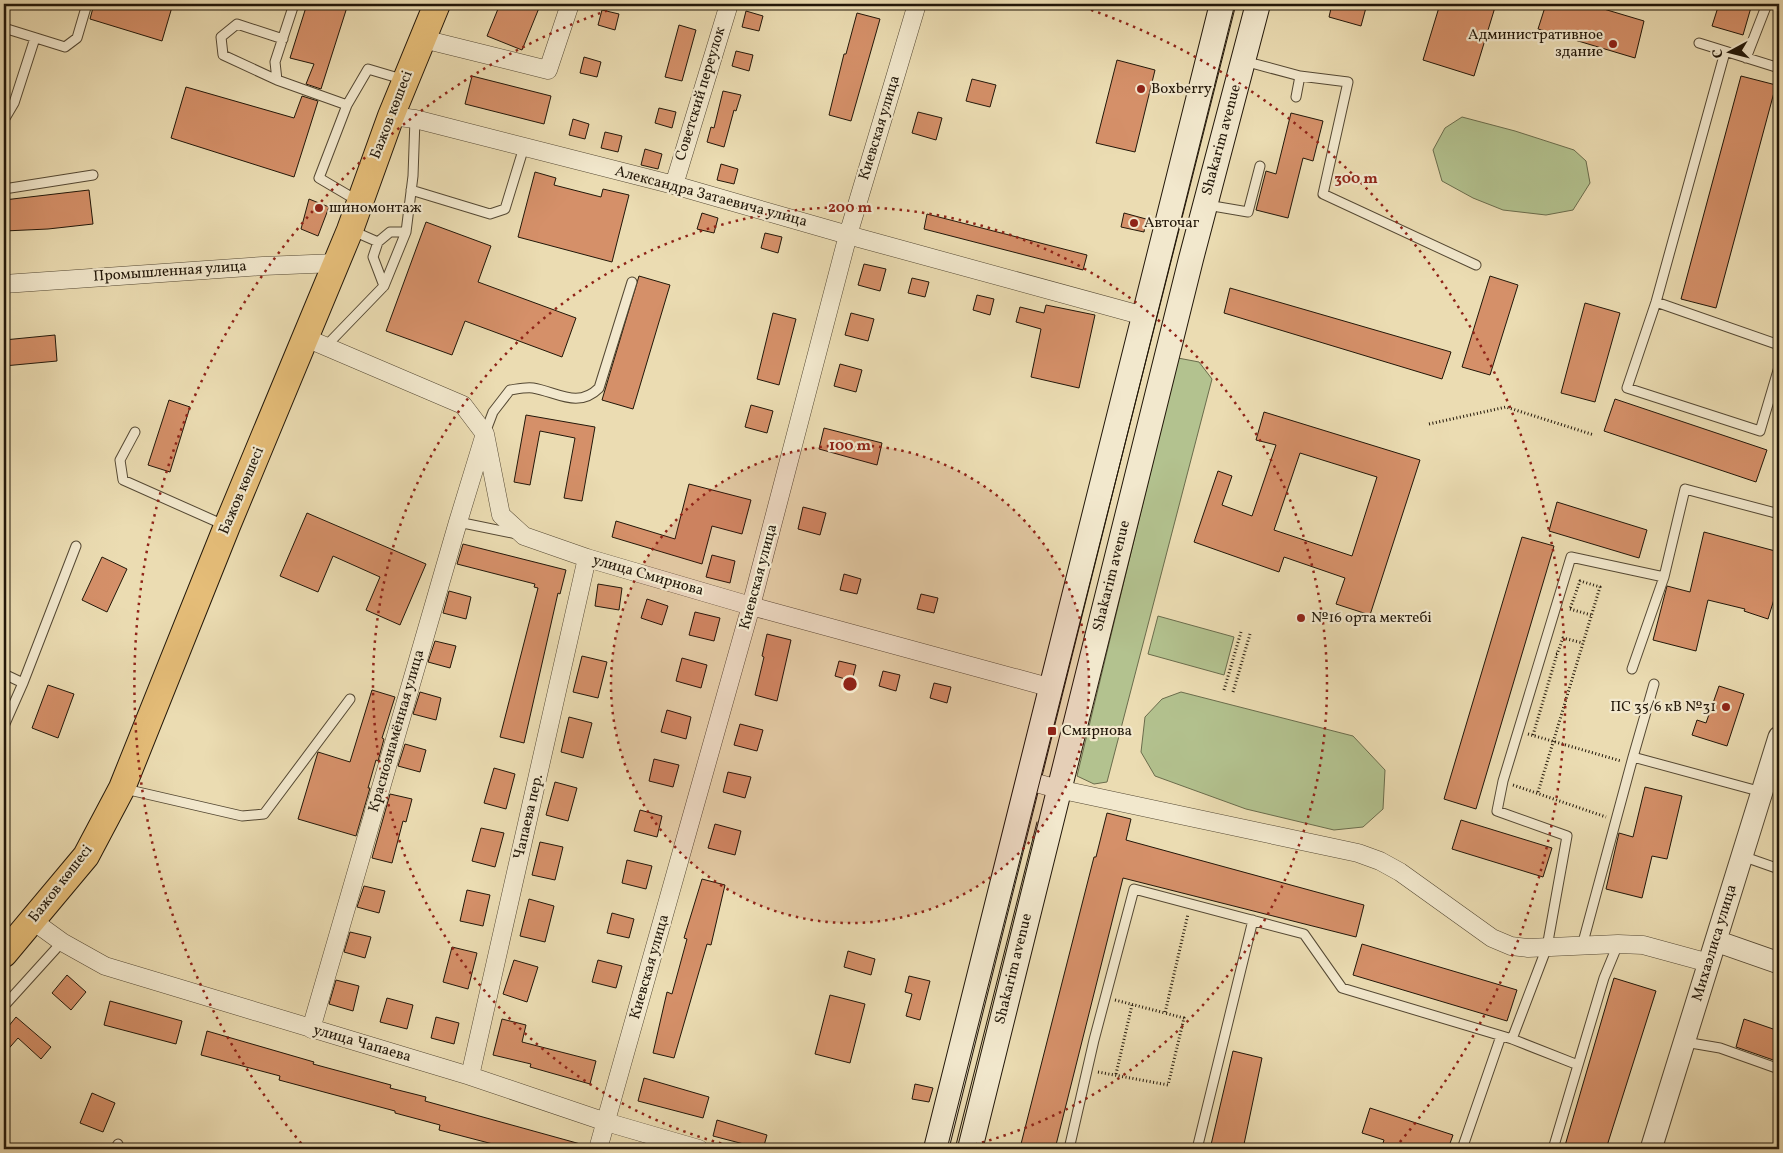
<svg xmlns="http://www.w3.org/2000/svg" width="1783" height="1153" viewBox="0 0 1783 1153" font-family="Vollkorn,serif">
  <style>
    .green { fill: #b3c28f; stroke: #6a6c4c }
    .building { fill: #d59069; stroke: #221709; fill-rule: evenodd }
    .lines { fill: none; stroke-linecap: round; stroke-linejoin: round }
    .service-casing { stroke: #544833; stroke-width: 11 }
    .minor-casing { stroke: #544833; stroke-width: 19 }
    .tertiary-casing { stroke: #544833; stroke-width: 23 }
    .secondary-casing { stroke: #221709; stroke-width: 26 }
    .primary-casing { stroke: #221709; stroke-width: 28 }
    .path { stroke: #221709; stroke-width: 3; stroke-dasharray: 1 2.5; stroke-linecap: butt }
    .service { stroke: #f2e8cd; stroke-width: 9 }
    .minor { stroke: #f2e8cd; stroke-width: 18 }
    .tertiary { stroke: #f2e8cd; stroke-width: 21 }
    .secondary { stroke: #f2e8cd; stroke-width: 24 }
    .primary { stroke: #e6be79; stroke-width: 26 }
    .tram { stroke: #221709; stroke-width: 1 }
    .ring { fill: none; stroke: #8f2418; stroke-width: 2.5; stroke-dasharray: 2.5 5 }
    .poi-dot { fill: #8f2418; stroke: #f2e8cd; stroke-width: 2 }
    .labels { text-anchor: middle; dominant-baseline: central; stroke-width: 4.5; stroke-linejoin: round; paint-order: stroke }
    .poi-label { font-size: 15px; fill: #221709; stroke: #f2e8cd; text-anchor: start }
    .street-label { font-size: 15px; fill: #221709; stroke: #f2e8cd }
    .centre { fill: #8f2418; stroke: #f2e8cd; stroke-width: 2.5 }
    .ring-label { font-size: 15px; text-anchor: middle; font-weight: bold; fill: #8f2418; stroke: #f2e8cd; stroke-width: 4.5; stroke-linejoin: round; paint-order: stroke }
  </style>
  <rect width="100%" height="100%" fill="#ebdcb2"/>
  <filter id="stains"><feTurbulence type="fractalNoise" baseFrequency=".004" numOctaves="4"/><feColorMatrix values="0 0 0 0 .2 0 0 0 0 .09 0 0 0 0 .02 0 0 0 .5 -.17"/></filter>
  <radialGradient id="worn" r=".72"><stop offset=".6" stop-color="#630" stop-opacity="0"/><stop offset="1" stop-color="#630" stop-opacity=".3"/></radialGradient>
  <path class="green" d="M 1462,117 L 1515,131 L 1574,150 L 1586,161 L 1590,183 L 1573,210 L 1546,215 L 1503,210 L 1473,198 L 1442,181 L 1433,150 L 1445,128 Z
    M 1178,358 L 1199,362 L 1212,379 L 1107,782 L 1094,784 L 1077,776 Z
    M 1158,616 L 1234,637 L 1224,675 L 1148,654 Z
    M 1181,692 L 1353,736 L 1385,770 L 1383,809 L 1363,827 L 1334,830 L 1246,809 L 1155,776 L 1141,752 L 1145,717 L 1162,699 Z"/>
  <path class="building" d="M 94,4 L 160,4 L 172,7 L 162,41 L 90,19 Z
    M 307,4 L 348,4 L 321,89 L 306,84 L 314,64 L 290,58 Z
    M 500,4 L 528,4 L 539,8 L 522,50 L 487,36 Z
    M 1332,4 L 1367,4 L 1361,26 L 1329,17 Z
    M 1440,4 L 1496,4 L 1474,76 L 1423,60 Z
    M 1546,4 L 1587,4 L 1644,21 L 1635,58 L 1538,29 Z
    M 1719,4 L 1752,4 L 1743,35 L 1712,26 Z
    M 602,10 L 619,14 L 615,30 L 598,25 Z
    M 746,11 L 763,16 L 759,31 L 742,27 Z
    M 857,13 L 880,19 L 851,121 L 829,115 L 844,54 L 846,54 Z
    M 679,25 L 696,30 L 682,81 L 665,77 Z
    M 736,51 L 753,55 L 749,71 L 732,66 Z
    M 584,57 L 601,62 L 597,77 L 580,73 Z
    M 1117,60 L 1155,70 L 1135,152 L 1096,143 Z
    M 472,76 L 551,96 L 544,124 L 465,104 Z
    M 1741,76 L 1776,85 L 1716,308 L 1681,299 Z
    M 972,79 L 996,85 L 990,107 L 966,101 Z
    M 186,87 L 294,118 L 302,96 L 318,101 L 294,177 L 171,138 Z
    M 723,91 L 741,95 L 736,111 L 734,110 L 724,147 L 707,142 L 711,127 L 714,128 Z
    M 659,108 L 676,112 L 672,128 L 655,123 Z
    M 918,112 L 942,118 L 936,140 L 912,133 Z
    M 1291,113 L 1323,121 L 1313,161 L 1303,158 L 1288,218 L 1256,210 L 1266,171 L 1276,174 Z
    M 573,119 L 589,124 L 585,139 L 569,135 Z
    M 605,132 L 622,136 L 618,152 L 601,148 Z
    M 645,149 L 662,154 L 658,169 L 641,165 Z
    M 721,164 L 738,169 L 734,184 L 717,180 Z
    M 535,172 L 556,178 L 554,185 L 601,197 L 603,189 L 629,195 L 612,262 L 518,237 Z
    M 89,190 L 93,224 L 48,229 L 4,231 L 4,200 Z
    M 309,199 L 329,207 L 318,236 L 301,229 Z
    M 702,213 L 718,218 L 714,233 L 697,229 Z
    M 1124,213 L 1146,219 L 1144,232 L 1121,227 Z
    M 927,214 L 1087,255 L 1083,270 L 924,229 Z
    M 426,222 L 491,246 L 478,282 L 576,318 L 562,357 L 465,321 L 452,355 L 386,331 Z
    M 765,233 L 782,237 L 778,253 L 761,248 Z
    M 864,264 L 886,269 L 880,291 L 858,285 Z
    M 639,276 L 670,285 L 633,409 L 602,400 Z
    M 1490,276 L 1518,285 L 1490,375 L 1462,367 Z
    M 912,278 L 929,282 L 925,297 L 908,293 Z
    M 1230,288 L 1451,352 L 1442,379 L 1224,313 Z
    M 977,295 L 994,299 L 990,315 L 973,310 Z
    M 1585,303 L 1620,313 L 1595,402 L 1561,393 Z
    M 1046,305 L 1095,315 L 1079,388 L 1031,377 L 1041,329 L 1016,322 L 1020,307 L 1044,313 Z
    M 773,313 L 796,319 L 779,385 L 757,379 Z
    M 851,313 L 874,319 L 868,341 L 845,335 Z
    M 55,335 L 57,361 L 4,366 L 4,340 Z
    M 840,364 L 862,370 L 856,392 L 834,386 Z
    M 1615,399 L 1767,450 L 1756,482 L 1604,431 Z
    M 169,400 L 190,407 L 170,472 L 148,465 Z
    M 751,405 L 773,411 L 767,433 L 745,427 Z
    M 1264,412 L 1420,460 L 1370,615 L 1336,604 L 1345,578 L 1284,557 L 1279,572 L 1194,542 L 1218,471 L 1232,476 L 1222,505 L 1252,516 L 1276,445 L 1256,440 ZM 1300,453 L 1377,477 L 1352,556 L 1274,530 Z
    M 526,415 L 595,427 L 582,501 L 564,498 L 575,438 L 540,431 L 530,485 L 514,482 Z
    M 824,428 L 882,443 L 877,465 L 819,449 Z
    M 689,484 L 751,500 L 742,534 L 712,526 L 702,564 L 612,537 L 616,521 L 675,539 Z
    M 1557,502 L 1647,530 L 1639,558 L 1549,531 Z
    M 803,507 L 826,513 L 820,535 L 798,529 Z
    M 307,513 L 426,564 L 400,625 L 366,610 L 380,577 L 333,556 L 318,592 L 280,576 Z
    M 1704,532 L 1779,552 L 1779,583 L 1768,619 L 1744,611 L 1745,609 L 1708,600 L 1696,651 L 1653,640 L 1667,586 L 1690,592 Z
    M 1522,537 L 1554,546 L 1476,809 L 1444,799 Z
    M 463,544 L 566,570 L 560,594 L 558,593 L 524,743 L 500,737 L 538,588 L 534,587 L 535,584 L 457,564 Z
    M 712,555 L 735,561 L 730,583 L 706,577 Z
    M 102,557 L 127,569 L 107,612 L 82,600 Z
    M 844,574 L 861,579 L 857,594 L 840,590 Z
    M 598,584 L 622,588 L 619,610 L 595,606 Z
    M 449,591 L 471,597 L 466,619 L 443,613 Z
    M 921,594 L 938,598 L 934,613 L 917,609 Z
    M 647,599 L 668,606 L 662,625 L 641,618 Z
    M 695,612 L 720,618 L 714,641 L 689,635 Z
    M 767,634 L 791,640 L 777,701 L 755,695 L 764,657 L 762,656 Z
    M 435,641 L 456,646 L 450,668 L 428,662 Z
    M 582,656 L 607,662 L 598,698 L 573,692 Z
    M 682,658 L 707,665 L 701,688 L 676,681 Z
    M 839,661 L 856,665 L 852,681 L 835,676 Z
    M 883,671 L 900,675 L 896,691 L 879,686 Z
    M 934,683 L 951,687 L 947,703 L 930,698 Z
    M 48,685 L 74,694 L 58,738 L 32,728 Z
    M 1719,686 L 1744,694 L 1727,746 L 1692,735 L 1697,720 L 1706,723 Z
    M 372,690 L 395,697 L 382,738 L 384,739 L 378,761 L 376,760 L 368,788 L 370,788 L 356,836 L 298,819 L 318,752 L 350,762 Z
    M 420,692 L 441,698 L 436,720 L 413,714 Z
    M 667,710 L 691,717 L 686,739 L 661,732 Z
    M 569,717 L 592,723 L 583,758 L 561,752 Z
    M 740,724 L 763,730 L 757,751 L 734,745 Z
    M 405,744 L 426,750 L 420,772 L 398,766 Z
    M 654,759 L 679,765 L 673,787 L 649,781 Z
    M 494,768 L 515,774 L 506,809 L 484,803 Z
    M 728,772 L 751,777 L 745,798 L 723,792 Z
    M 555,782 L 577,788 L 568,821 L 546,815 Z
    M 1645,787 L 1682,796 L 1667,859 L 1652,856 L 1642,898 L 1606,889 L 1619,833 L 1633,837 Z
    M 390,794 L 412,799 L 406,822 L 403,821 L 392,863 L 372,858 Z
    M 640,810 L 662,816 L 657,837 L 634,831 Z
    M 1107,813 L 1131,819 L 1126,840 L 1364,905 L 1356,937 L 1123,878 L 1055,1149 L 1041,1149 L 1021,1144 L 1094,857 L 1096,857 Z
    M 1461,820 L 1552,848 L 1543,877 L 1452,849 Z
    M 715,824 L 741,831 L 735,855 L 708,848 Z
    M 481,828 L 504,833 L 495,867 L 472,861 Z
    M 540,842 L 563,847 L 555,880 L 532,875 Z
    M 627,860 L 652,866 L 646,889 L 622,883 Z
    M 702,879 L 725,885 L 711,945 L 707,944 L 674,1058 L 653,1053 L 667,992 L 672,994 L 687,939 L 684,938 Z
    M 364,886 L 385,891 L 379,913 L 357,907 Z
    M 467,890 L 490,895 L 483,926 L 460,921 Z
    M 529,899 L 554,906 L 545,942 L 520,936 Z
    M 612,913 L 634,919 L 629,938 L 607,933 Z
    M 350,932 L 371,937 L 365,958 L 344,952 Z
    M 1362,944 L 1517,990 L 1507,1021 L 1353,975 Z
    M 452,947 L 477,953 L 468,989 L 443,982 Z
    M 848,951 L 875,959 L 871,975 L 844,967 Z
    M 514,960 L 538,967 L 527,1002 L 503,994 Z
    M 598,960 L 622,966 L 616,988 L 592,982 Z
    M 67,975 L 86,992 L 71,1010 L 52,993 Z
    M 909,976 L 930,981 L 920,1020 L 906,1016 L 912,994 L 905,992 Z
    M 1614,978 L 1656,991 L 1606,1149 L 1564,1149 Z
    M 336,980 L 359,986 L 353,1011 L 329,1004 Z
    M 830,995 L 865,1004 L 850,1063 L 815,1054 Z
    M 387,998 L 413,1005 L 407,1029 L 380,1022 Z
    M 110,1001 L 182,1021 L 176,1044 L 104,1025 Z
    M 16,1017 L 51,1047 L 41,1059 L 18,1038 L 4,1054 L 4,1032 Z
    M 436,1017 L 459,1023 L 454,1044 L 431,1038 Z
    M 502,1019 L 526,1025 L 522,1042 L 596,1061 L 590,1084 L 530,1067 L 531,1064 L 493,1055 Z
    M 1744,1019 L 1779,1031 L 1779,1062 L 1736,1047 Z
    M 207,1031 L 314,1062 L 313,1064 L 391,1085 L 390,1088 L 426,1097 L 425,1101 L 584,1145 L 583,1149 L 512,1149 L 439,1130 L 440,1125 L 395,1113 L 395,1111 L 279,1080 L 280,1076 L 201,1055 Z
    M 1233,1051 L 1262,1058 L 1243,1149 L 1210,1149 Z
    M 644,1078 L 709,1097 L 703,1118 L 638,1101 Z
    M 915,1084 L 933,1088 L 929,1102 L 912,1099 Z
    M 92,1093 L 115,1103 L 103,1132 L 80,1123 Z
    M 1370,1108 L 1453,1135 L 1448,1149 L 1381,1149 L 1384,1140 L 1362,1133 Z
    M 717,1120 L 767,1135 L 763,1149 L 713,1136 Z"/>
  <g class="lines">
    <defs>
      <path id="service" d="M 294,4 L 275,62 L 277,80 L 347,105 L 319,178 L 358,201
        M 4,28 L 65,47 L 77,38 L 87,4
        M 1699,43 L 1779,68
        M 1725,52 L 1656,302 L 1627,388 L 1760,431 L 1779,367
        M 1746,58 L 1767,4
        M 1244,61 L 1300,76 L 1296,97
        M 1300,76 L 1348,82 L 1323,194 L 1476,265
        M 277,80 L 223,55 L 221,37 L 237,24 L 283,39
        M 347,105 L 368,69 L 405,80
        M 4,120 L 14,103 L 35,38
        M 4,189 L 93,175
        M 411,190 L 490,214 L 505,209 L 524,147
        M 1207,205 L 1248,212 L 1260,166
        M 353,231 L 378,242
        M 384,286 L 373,257 L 378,242 L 390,232 L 406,232
        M 1656,302 L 1779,345
        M 326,346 L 384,286 L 406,232 L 413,176 L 415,119
        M 135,432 L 120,460 L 123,480 L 224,525
        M 485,433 L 493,412 L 510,390 C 517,389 526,387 533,388 C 557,392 578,409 599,388 L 632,282
        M 458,522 L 517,534
        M 1632,669 L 1664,577
        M 4,674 L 23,683
        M 4,726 L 23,683 L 76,546
        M 1633,757 L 1654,684
        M 125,789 L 242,816 L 264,814 L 350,699
        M 1742,856 L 1779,869
        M 1582,946 L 1633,757 L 1762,792
        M 4,1006 L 62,942
        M 1512,1039 L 1578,1065
        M 1685,1042 L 1720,1048 L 1779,1069
        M 115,1149 L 118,1144
        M 1069,1149 L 1094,1040 L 1134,889 L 1304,934 L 1342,988 L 1512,1039 L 1547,947 L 1567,836 L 1497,811 L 1503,781 L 1571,557 L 1664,577 L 1685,489 L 1779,514
        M 1197,1149 L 1253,920
        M 1462,1149 L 1501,1036
        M 1553,1149 L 1604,978 L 1618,944"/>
      <path id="minor" d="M 423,39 L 548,70 L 570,4
        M 391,116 L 415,119 L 674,185 L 848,235 L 1144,316
        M 674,185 L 729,4
        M 4,284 L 263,266 L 336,263
        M 306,338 L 463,405 L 485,434 L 501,515 L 524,536 L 587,558 L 751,606 L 1052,688
        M 1029,781 L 1058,789 L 1358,853 L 1380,861 L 1400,872 L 1492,938 L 1511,946 L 1528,948 L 1618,944 L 1643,945 L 1709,963
        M 33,921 L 62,942 L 105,966 L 470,1076 L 606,1122 L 699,1149
        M 311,1029 L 458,522 L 484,437
        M 470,1076 L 587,558
        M 598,1149 L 751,606 L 848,235 L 917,4"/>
      <path id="tertiary" d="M 1716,941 L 1779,963
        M 1651,1149 L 1779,737"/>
      <path id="secondary" d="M 936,1149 L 1222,4
        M 970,1149 L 1191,259 L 1258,4"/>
      <path id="primary" d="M 4,954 L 86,856 L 122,788 L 227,526 L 350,230 L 391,116 L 437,4"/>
    </defs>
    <use href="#service" class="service-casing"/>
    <use href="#minor" class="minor-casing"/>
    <use href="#tertiary" class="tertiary-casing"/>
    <use href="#secondary" class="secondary-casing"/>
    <use href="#primary" class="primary-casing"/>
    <path class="path" d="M 1429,424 L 1506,407 L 1594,435
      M 1570,609 L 1591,615
      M 1556,654 L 1557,654 L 1563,638 L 1583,643
      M 1224,690 L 1241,632
      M 1233,692 L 1250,634
      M 1528,734 L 1621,761
      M 1533,735 L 1557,654
      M 1513,785 L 1606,817
      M 1538,792 L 1600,587 L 1580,581 L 1570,609
      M 1115,1000 L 1165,1013 L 1188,914
      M 1098,1072 L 1168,1085 L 1184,1018 L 1165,1013
      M 1116,1074 L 1132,1005"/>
    <use href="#service" class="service"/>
    <use href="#minor" class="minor"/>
    <use href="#tertiary" class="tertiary"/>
    <use href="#secondary" class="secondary"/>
    <use href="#primary" class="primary"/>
    <path class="tram" d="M 947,1149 L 1236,4
      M 955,1149 L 1037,822"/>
  </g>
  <circle cx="850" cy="684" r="239" fill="#8f2418" fill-opacity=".12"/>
  <g class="ring">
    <circle cx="850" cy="684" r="239"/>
    <path d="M743 1149A477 477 0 1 1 957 1149"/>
    <path d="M306 1149A716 716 0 0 1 623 5M1077 5A716 716 0 0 1 1394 1149"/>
  </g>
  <g class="poi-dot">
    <circle cx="1613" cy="44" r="5"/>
    <circle cx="1141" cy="89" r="5"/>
    <circle cx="319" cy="208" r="5"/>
    <circle cx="1134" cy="223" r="5"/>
    <circle cx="1301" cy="618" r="5"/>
    <circle cx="1726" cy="707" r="5"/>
    <rect x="1047" y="726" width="10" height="10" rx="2.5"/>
  </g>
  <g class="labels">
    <g class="poi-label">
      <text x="1603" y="35" text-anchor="end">Административное<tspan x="1603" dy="17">здание</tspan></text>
      <text x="1151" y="89">Boxberry</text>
      <text x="329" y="208">шиномонтаж</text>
      <text x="1144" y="223">Авточаг</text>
      <text x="1311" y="618">№16 орта мектебі</text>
      <text x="1716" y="707" text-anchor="end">ПС 35/6 кВ №31</text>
      <text x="1062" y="731">Смирнова</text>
    </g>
    <g class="street-label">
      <text transform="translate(701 94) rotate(-73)">Советский переулок</text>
      <text transform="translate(392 115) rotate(-69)">Бажов көшесі</text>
      <text transform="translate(880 128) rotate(-73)">Киевская улица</text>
      <text transform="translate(1222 140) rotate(-75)">Shakarim avenue</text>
      <text transform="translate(711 197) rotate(15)">Александра Затаевича улица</text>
      <text transform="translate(170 272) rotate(-4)">Промышленная улица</text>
      <text transform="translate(242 491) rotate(-67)">Бажов көшесі</text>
      <text transform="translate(648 576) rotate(16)">улица Смирнова</text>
      <text transform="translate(1112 576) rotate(-76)">Shakarim avenue</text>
      <text transform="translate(759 577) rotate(-75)">Киевская улица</text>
      <text transform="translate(397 731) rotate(-74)">Краснознамённая улица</text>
      <text transform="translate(529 817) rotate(-77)">Чапаева пер.</text>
      <text transform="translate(61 884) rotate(-52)">Бажов көшесі</text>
      <text transform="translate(1715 943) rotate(-73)">Михаэлиса улица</text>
      <text transform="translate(650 967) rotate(-74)">Киевская улица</text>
      <text transform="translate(1014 969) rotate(-76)">Shakarim avenue</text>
      <text transform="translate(362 1044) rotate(16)">улица Чапаева</text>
    </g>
  </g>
  <circle cx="850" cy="684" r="8" class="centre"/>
  <g class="ring-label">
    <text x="1356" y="183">300 m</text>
    <text x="850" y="212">200 m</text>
    <text x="850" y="450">100 m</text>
  </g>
  <rect width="1783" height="1153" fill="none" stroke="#ebdcb2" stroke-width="20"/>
  <rect x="5" y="5" width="1773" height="1143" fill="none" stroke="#221709" stroke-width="2.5"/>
  <rect x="10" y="10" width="1763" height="1133" fill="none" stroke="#221709"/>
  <g transform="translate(1730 52) rotate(263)" stroke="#f2e8cd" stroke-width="4" paint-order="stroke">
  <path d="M0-4L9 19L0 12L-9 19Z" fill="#221709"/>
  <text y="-8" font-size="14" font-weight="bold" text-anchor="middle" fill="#221709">С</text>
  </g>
  <rect width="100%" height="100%" filter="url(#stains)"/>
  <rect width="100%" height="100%" fill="url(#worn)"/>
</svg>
